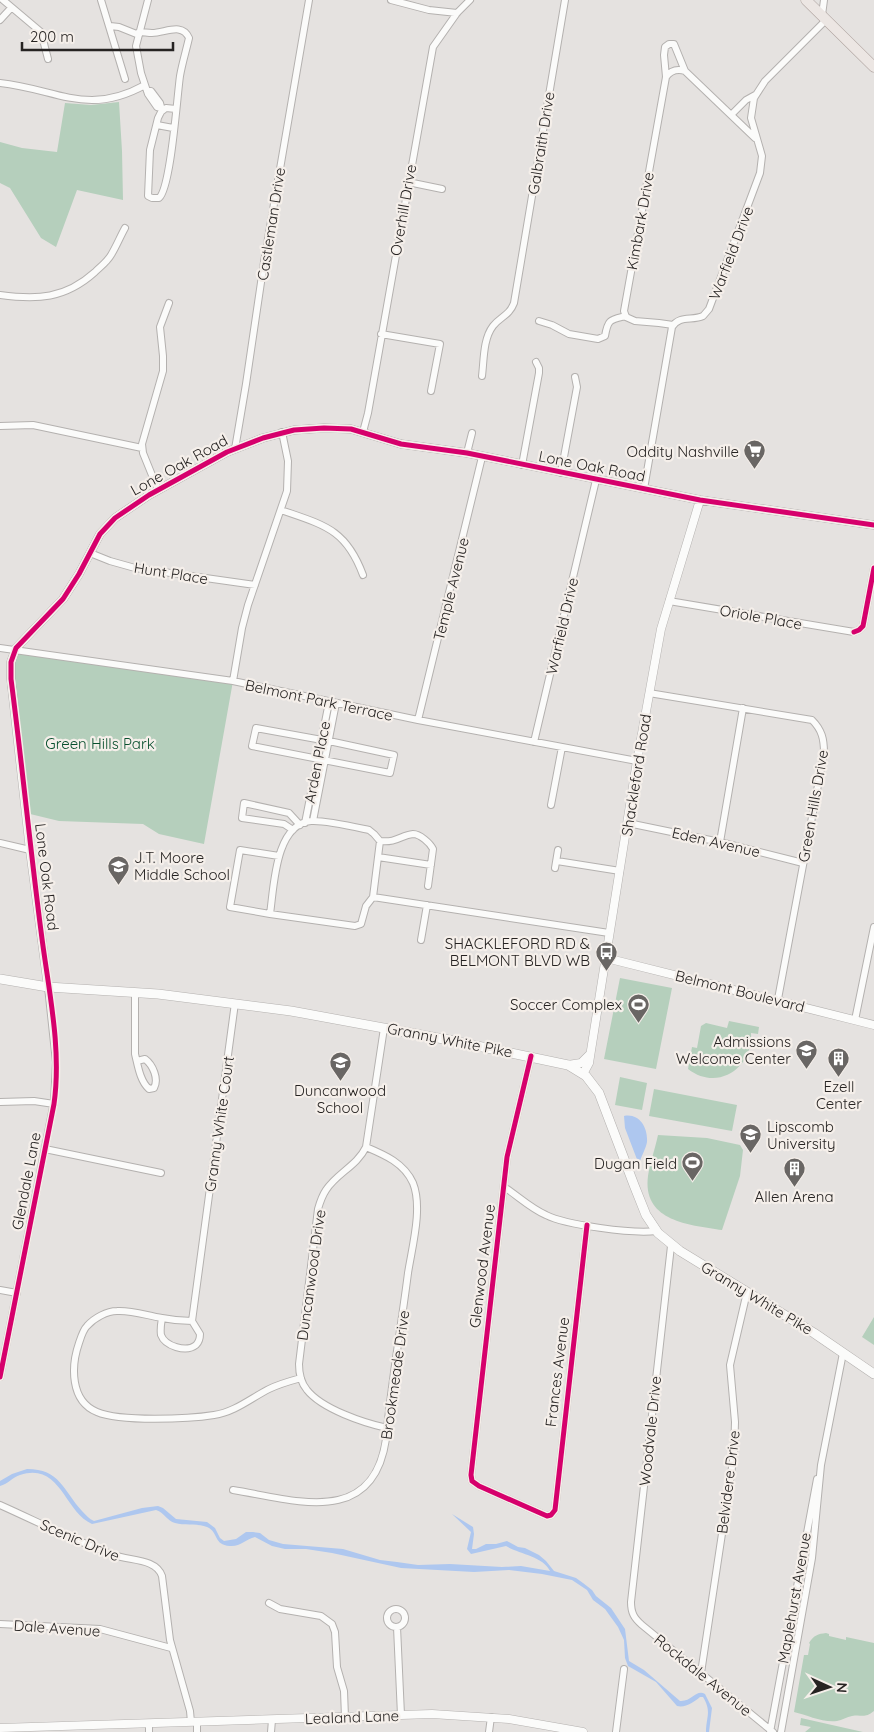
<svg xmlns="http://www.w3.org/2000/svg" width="874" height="1732" viewBox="0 0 874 1732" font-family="Quicksand,sans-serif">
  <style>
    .green { fill: #b5cfbc }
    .water { fill: #aec7ef }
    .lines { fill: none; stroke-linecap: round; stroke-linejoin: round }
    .minor-casing { stroke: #b4b1af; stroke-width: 8 }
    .tertiary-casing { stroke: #b4b1af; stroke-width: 9 }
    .secondary-casing { stroke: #b4b1af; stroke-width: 10 }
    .primary-casing { stroke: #afa39f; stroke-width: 11 }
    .minor { stroke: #fbfbfa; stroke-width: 6 }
    .tertiary { stroke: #fbfbfa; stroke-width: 8 }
    .secondary { stroke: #fbfbfa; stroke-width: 9 }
    .primary { stroke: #ece6e3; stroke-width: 10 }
    .cycleway-casing { stroke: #f5efea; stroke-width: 8 }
    .cycleway { stroke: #d6006c; stroke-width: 5 }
    .labels { text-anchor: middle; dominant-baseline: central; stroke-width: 4.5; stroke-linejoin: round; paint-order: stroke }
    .street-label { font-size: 15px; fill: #262322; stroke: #f5efea }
    .poi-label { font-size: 15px; fill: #262322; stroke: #f5efea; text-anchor: end }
    .park-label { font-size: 15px; fill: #074f2d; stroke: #f5efea }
  </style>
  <rect width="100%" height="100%" fill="#e5e2e0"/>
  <path class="green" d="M 119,102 L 122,151 L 123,200 L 77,190 L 56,247 L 41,238 L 10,188 L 0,183 L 0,142 L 22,148 L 57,152 L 65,103 L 91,105 Z
    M 15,650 L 233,681 L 204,844 L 159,834 L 143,824 L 59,821 L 26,813 L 11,679 Z
    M 620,978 L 672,988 L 656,1069 L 604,1059 Z
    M 729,1021 L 759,1027 L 758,1034 L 751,1033 C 753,1068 718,1092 688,1069 L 692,1047 L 697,1048 L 701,1026 L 706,1023 L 727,1028 Z
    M 620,1077 L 647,1083 L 642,1110 L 615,1105 Z
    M 654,1089 L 737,1105 L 732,1131 L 649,1116 Z
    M 658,1135 L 707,1138 L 740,1145 L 743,1150 L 740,1176 L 722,1230 C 691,1225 642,1222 648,1176 C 650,1163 655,1149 658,1135 Z
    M 874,1317 L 874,1345 L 862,1337 Z
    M 826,1633 L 829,1634 L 829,1636 L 846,1640 L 846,1637 L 874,1643 L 874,1711 C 864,1719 862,1714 852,1716 C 847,1717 842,1720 837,1721 C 823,1723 807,1715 794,1712 L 804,1655 L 808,1655 L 810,1644 L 809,1643 C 814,1635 818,1634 826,1633 Z
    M 801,1718 L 863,1732 L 805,1732 L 811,1727 L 800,1725 Z"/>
  <path class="water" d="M 624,1116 C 639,1113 648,1127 647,1142 C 646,1148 642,1155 640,1161 L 638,1162 L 625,1128 Z
    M 27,1469 C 60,1469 63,1490 82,1511 C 86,1515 89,1519 94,1521 L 142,1508 L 158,1506 L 163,1508 L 176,1519 L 207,1522 L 215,1528 L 220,1538 L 224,1541 L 236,1539 L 246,1532 L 253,1532 L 260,1533 L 269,1540 L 283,1544 L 343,1549 L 380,1560 L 397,1562 L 418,1565 L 450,1564 L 502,1567 L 521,1566 L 550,1571 C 543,1556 519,1554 506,1546 L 471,1554 L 467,1549 L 471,1532 L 452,1514 L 473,1527 L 474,1534 L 472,1549 L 476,1549 L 486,1544 L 496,1544 L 507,1541 L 518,1547 L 525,1548 L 539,1555 L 546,1561 L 554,1571 L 576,1578 L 583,1583 L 592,1590 L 596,1596 L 611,1608 L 625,1629 L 629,1661 L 644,1670 L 680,1701 C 692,1702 696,1689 705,1694 L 712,1708 L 709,1732 L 706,1732 C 706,1717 712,1712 703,1697 L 700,1697 C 694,1702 686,1708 677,1706 L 656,1682 L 628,1666 L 625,1658 L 624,1640 L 618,1627 L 605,1609 L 593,1600 L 587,1590 L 572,1580 L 542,1574 L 509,1570 L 474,1572 L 401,1568 L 332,1553 L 306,1549 L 285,1549 L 272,1546 L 255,1537 C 246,1539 240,1547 230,1546 C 213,1545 219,1532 207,1527 C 197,1523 185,1526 175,1523 C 167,1521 165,1513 156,1510 L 92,1524 C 64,1512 61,1462 20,1475 C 13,1477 8,1484 0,1486 L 0,1481 L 12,1474 Z"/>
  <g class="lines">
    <defs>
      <path id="minor" d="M 3,0 L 41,32 L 48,59
        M 101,0 L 125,79
        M 148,0 L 136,46 L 141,73 L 148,94 L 157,107 L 161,108
        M 391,0 L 429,10 L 457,13
        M 822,15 L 824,0
        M 0,20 L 11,8
        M 110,26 L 119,27 L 139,35
        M 139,32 C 143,32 148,33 152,33 C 165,33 182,22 189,38 C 186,51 182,64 180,76 C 177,97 171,188 159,198 L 152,198 L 148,196 L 150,150 L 158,118 L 161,112 L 166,108 L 176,109
        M 666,77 C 671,70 678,69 685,71
        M 0,83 C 57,89 87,117 145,85
        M 147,91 L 151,91 L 160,103 L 162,110
        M 732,114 L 746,100 L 755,95
        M 157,125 L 173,128
        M 408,182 L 442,189
        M 0,295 C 37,300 65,299 95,272 C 100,267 107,262 111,255 C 116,247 120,237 125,228
        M 539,321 L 552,325 L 569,334 L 598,339 L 605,336 C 608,319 610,320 626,316
        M 673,325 L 659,323 L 635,321 L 626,317 L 624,311 L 666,77 L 664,55 L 665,47 L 669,44 L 674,44 L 685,71 L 755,138
        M 381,334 L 440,344 L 431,391
        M 482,376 C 484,360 483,339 493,326 C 501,316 509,316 514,303 L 565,0
        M 0,426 L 33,425 L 142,448
        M 363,432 L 368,413 L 433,47 L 457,13 L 470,0
        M 235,449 L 246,384 L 264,262 L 309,0
        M 467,453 L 472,433
        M 522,465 L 539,373 L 539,368 L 536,362
        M 561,473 L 577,387 L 575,377
        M 644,489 L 672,327 C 679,315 692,321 703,316 L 709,309 L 760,173 L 762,156 L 751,118 L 754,98 L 765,81 L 826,20
        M 158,490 L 143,453 L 142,444 L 163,371 L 163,356 L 160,327 L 169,303
        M 281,510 C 324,525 346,529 363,575
        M 90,553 L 110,561 L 135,568 L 255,585
        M 669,601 L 854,632 L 859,630 L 863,626 L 874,568
        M 0,648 L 233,681 L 418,720 L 637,761
        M 233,681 L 242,628 L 248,605 L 287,491 L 288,461 L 282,432
        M 649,693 L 812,720 C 822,730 824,739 824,753 L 778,999
        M 418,720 L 482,457
        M 322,740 L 256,728 L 252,746 L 390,773 L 394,755 L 329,741
        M 534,742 L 596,480
        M 551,805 L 562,747
        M 313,821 L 336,703
        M 305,823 L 329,702
        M 628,823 L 720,842 L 803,863
        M 293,830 L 284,824 L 242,818 L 244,803 L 289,813 L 300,825
        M 380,841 L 373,897 L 366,906 L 361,924 L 355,926 L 270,914 C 274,887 275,824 311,821 C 325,820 355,827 369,830 L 374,834 L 380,841 C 397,843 401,835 413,834 C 420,834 430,843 433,849 L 428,886
        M 720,842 L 743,708
        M 0,843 L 30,850
        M 378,857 L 431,865
        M 557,861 L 620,871
        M 555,868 L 558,850
        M 373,897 L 609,933
        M 270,914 L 230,907 L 240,850 L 279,856
        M 421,940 L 427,905
        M 135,992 L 135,1054 C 138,1066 140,1081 149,1089 L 154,1088 C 159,1079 153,1065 145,1059 L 137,1061
        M 235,1003 L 192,1321 C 182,1321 172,1320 162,1318 C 148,1316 132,1310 117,1311 C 107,1311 94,1318 87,1326 C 83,1330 81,1337 79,1343 C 71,1366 70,1401 97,1412 C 120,1422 189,1419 214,1415 C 235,1412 251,1398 269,1389 C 279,1384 290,1381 301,1378
        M 855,1020 L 874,927
        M 384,1028 L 366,1147 C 357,1166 337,1173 326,1190 C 322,1196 320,1202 318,1209 L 299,1364 C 299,1373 301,1383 307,1390 C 322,1409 364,1423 387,1428
        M 531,1056 L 507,1157 L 471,1475 L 472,1481 L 479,1486 L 547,1516 L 551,1515 L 555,1510 L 587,1225
        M 0,1102 L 34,1101 L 54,1104
        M 45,1149 L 161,1173
        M 504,1187 C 518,1196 530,1208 546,1215 C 566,1225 633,1234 656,1231
        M 671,1246 L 631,1602 C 631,1613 634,1618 642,1625 L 773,1732
        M 0,1290 L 17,1293
        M 162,1318 C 161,1324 160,1329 161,1335 C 165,1346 186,1353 196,1345 C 199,1342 200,1338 200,1334 L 192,1321
        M 0,1377 L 54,1102 L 56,1062 L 48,987
        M 233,1490 C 295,1500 373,1528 386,1439 C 391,1384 401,1328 408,1273 C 412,1247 423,1208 413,1183 C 404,1163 385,1155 366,1147
        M 0,1505 C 38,1522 75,1541 114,1555 C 129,1561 156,1558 162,1576 L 170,1640 L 190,1711 L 191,1722
        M 269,1603 L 280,1609 L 321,1616 L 332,1624 L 335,1632 L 337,1667 L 344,1691 L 345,1717
        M387 1618a9 9 0 1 1 18 0a9 9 0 1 1-18 0Z
        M 0,1624 L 100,1629 L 171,1648
        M 397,1627 L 401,1715
        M 701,1673 L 734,1454 L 735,1422 L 730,1365 L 747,1292
        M 197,1722 L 197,1732
        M 149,1732 L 149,1724
        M 271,1732 L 272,1720
        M 489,1732 L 491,1717
        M 616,1732 L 624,1669
        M 770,1732 L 817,1479
        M 781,1732 L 812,1558 L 821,1465 L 843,1353"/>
      <path id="tertiary" d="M 606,958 L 874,1025
        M 48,987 L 30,850 L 11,679 L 11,662 L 16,648 L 63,599 L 79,574 L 100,534 L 115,518 L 149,495 L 227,452 L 263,438 L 294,430 L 324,428 L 351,429 L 401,444 L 467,453 L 700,500 L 874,525
        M 568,1065 L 581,1063 L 590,1054
        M 583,1074 L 589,1063 L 637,761 L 661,629 L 700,500
        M 0,1728 L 432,1714 L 509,1719 L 583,1732"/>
      <path id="secondary" d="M 0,979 L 48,987 L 158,994 L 291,1011 L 449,1040 L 568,1065 L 586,1076 L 599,1093 L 634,1185 L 646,1215 L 658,1233 L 680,1251 L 814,1333 L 874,1374"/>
      <path id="primary" d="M 806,0 L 874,67"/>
    </defs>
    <use href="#minor" class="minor-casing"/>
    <use href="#tertiary" class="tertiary-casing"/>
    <use href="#secondary" class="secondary-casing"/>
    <use href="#primary" class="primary-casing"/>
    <use href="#minor" class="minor"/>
    <use href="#tertiary" class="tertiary"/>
    <use href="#secondary" class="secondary"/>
    <use href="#primary" class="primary"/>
    <defs>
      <path id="cycleway" d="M 854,632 L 859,630 L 863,626 L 874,568
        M 531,1056 L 507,1157 L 471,1475 L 472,1481 L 479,1486 L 547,1516 L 551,1515 L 555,1510 L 587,1225
        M 0,1377 L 54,1104 C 62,1047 48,988 41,931 C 30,847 22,763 11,679 L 11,662 L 16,648 L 63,599 L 79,574 L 100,534 L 115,518 L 149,495 L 227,452 L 263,438 L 294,430 L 324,428 L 351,429 L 401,444 L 467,453 L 700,500 L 874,525"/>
    </defs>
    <use href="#cycleway" class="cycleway-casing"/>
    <use href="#cycleway" class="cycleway"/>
  </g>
  <defs>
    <symbol id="supermarket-pin" viewBox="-11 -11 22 30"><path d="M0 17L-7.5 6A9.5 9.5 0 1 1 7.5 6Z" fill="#696664" stroke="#f5efea"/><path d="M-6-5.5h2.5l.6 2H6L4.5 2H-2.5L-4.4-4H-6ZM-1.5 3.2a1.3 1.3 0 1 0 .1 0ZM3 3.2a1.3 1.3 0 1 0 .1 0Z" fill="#fff"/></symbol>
    <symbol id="school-pin" viewBox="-11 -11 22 30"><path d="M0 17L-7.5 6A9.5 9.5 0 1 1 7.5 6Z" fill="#696664" stroke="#f5efea"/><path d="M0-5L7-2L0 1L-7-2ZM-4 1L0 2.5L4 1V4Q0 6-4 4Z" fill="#fff"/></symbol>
    <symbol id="bus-pin" viewBox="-11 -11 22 30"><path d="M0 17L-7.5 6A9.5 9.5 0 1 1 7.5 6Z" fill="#696664" stroke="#f5efea"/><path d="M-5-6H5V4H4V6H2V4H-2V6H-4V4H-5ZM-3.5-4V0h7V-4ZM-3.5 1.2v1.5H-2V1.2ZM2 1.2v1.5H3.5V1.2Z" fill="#fff"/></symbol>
    <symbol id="stadium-pin" viewBox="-11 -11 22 30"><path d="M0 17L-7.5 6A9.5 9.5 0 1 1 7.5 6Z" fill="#696664" stroke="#f5efea"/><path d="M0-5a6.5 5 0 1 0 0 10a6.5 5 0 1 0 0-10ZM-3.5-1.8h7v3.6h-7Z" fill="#fff"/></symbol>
    <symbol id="university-pin" viewBox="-11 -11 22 30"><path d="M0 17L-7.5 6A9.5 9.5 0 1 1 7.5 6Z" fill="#696664" stroke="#f5efea"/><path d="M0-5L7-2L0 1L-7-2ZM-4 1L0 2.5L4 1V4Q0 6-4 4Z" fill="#fff"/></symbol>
    <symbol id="building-pin" viewBox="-11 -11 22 30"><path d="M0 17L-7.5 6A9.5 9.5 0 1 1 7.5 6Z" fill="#696664" stroke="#f5efea"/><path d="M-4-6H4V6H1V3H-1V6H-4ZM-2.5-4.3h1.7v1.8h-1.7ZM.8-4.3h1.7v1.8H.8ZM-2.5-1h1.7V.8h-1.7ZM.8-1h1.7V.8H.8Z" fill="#fff"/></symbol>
  </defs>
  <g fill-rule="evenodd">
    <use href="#supermarket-pin" x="742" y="438" width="25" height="34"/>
    <use href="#school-pin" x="106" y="854" width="25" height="34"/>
    <use href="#bus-pin" x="594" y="940" width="25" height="34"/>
    <use href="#stadium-pin" x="626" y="992" width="25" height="34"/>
    <use href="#university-pin" x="794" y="1038" width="25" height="34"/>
    <use href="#building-pin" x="826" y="1046" width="25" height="34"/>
    <use href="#school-pin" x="328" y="1050" width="25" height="34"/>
    <use href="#university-pin" x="738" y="1122" width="25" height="34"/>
    <use href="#stadium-pin" x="680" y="1150" width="25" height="34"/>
    <use href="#building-pin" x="782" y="1156" width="25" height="34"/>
  </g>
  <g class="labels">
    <g class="street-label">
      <text transform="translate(541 143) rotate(-81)">Galbraith Drive</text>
      <text transform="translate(403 210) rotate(-80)">Overhill Drive</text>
      <text transform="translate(640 221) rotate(-80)">Kimbark Drive</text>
      <text transform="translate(271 224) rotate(-81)">Castleman Drive</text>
      <text transform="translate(731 253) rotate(-69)">Warfield Drive</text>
      <text transform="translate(179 465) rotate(-29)">Lone Oak Road</text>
      <text transform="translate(592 466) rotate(11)">Lone Oak Road</text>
      <text transform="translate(171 573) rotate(9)">Hunt Place</text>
      <text transform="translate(451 589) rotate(-76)">Temple Avenue</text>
      <text transform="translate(761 617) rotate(10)">Oriole Place</text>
      <text transform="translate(562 626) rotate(-77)">Warfield Drive</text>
      <text transform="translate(319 700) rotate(12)">Belmont Park Terrace</text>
      <text transform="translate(317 762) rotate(-79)">Arden Place</text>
      <text transform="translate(636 775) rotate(-81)">Shackleford Road</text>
      <text transform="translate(813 806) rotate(-80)">Green Hills Drive</text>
      <text transform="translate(716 842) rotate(13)">Eden Avenue</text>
      <text transform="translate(47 877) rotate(83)">Lone Oak Road</text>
      <text transform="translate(740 991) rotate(14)">Belmont Boulevard</text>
      <text transform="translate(450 1040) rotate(11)">Granny White Pike</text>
      <text transform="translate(219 1124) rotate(-82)">Granny White Court</text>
      <text transform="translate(26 1181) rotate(-79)">Glendale Lane</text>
      <text transform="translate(482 1266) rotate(-83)">Glenwood Avenue</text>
      <text transform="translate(311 1275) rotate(-82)">Duncanwood Drive</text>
      <text transform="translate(757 1298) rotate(31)">Granny White Pike</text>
      <text transform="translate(557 1372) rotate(-83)">Frances Avenue</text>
      <text transform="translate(395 1375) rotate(-82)">Brookmeade Drive</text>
      <text transform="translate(650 1431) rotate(-84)">Woodvale Drive</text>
      <text transform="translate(728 1482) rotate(-83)">Belvidere Drive</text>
      <text transform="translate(80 1540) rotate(23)">Scenic Drive</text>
      <text transform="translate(794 1598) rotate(-80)">Maplehurst Avenue</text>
      <text transform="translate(57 1628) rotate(4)">Dale Avenue</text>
      <text transform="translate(703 1675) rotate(39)">Rockdale Avenue</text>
      <text transform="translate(352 1717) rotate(-2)">Lealand Lane</text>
    </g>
    <g class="poi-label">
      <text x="739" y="451">Oddity Nashville</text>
      <text x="134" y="857" text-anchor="start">J.T. Moore<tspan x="134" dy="17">Middle School</tspan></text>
      <text x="590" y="943">SHACKLEFORD RD &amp;<tspan x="590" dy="17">BELMONT BLVD WB</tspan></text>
      <text x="622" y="1004">Soccer Complex</text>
      <text x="791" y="1041">Admissions<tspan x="791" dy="17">Welcome Center</tspan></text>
      <text x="839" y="1086" text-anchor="middle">Ezell<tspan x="839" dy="17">Center</tspan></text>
      <text x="340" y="1090" text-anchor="middle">Duncanwood<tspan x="340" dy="17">School</tspan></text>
      <text x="767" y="1126" text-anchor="start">Lipscomb<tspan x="767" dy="17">University</tspan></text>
      <text x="677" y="1163">Dugan Field</text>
      <text x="794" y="1196" text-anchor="middle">Allen Arena</text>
    </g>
    <g class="park-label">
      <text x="100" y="743">Green Hills Park</text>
    </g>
  </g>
  <g transform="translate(829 1687) rotate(93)" stroke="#f5efea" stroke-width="4" paint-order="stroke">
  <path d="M0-4L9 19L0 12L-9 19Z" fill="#262322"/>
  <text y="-8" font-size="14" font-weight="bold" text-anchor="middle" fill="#262322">N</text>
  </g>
  <path d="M22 42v8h151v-8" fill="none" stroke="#262322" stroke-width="2.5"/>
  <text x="30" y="42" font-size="15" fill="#262322" stroke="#f5efea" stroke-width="4" paint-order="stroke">200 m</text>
</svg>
